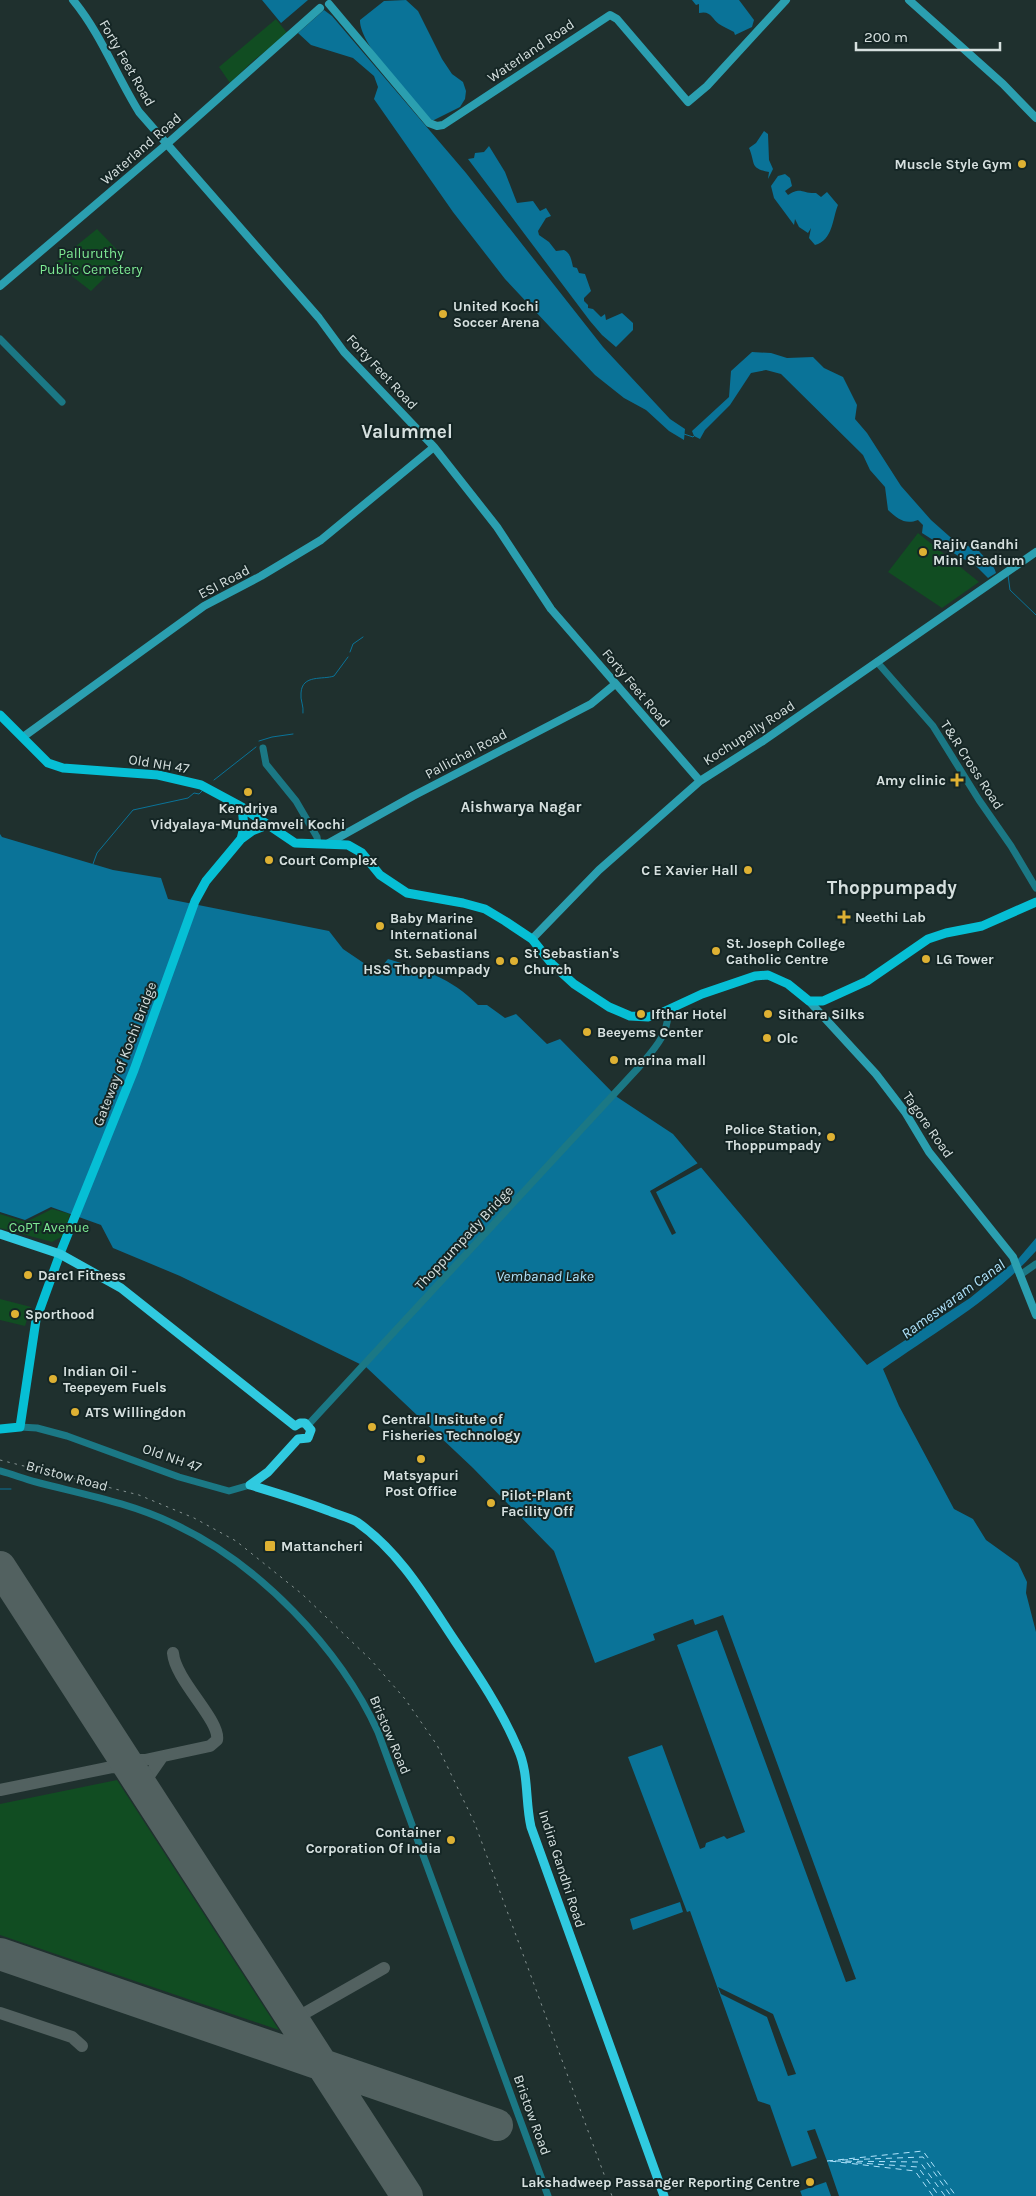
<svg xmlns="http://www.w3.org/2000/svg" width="1036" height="2196" viewBox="0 0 1036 2196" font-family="Karla,sans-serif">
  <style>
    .green { fill: #114d22 }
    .water { fill: #0a7398 }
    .pier { fill: #1f302e }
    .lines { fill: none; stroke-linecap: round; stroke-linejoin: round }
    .stream { stroke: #0a7398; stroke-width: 1 }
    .ferry { stroke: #b0e3fc; stroke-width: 1; stroke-dasharray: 6 5; stroke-linecap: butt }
    .taxiway { stroke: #526160; stroke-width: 12 }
    .runway { stroke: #526160; stroke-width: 32 }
    .tertiary { stroke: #1b7885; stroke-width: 7 }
    .secondary { stroke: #2b9fb0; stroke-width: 8 }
    .primary { stroke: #06bfd5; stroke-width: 9 }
    .trunk { stroke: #30cae0; stroke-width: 9 }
    .rail { stroke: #859291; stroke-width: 1; stroke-dasharray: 2.5 5; stroke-linecap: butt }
    .poi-dot { fill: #deb133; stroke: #152625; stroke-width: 2 }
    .labels { text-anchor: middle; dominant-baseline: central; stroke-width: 4; stroke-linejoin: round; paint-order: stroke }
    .street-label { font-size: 14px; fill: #d6e0df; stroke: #152625 }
    .poi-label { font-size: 14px; font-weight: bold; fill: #d6e0df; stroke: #152625; text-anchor: start }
    .park-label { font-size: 14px; fill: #7ee993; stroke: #152625 }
    .neighbourhood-label { font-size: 15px; font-weight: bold; fill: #d6e0df; stroke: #152625 }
    .water-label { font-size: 15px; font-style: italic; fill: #b0e3fc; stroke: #152625 }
    .district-label { font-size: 19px; font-weight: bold; fill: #d6e0df; stroke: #152625 }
  </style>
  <rect width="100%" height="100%" fill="#1f302e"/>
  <path class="green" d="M 276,19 L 288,34 L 254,60 L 230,83 L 219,67 Z
    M 97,229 L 125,258 L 91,291 L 55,263 Z
    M 918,533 L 979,582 L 942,608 L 888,572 Z
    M 52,1209 L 70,1214 L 63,1236 L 52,1242 L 0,1228 L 0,1214 L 26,1222 Z
    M 0,1299 L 31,1307 L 25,1326 L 0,1320 Z
    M 117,1780 L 279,2030 L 0,1935 L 0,1804 Z"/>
  <path class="water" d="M 262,0 L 308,0 L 281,23 Z
    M 406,0 L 418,11 L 442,59 L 452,74 L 463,82 L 466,91 L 465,99 L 460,107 L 432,121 C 414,101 359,45 360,20 L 384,1 Z
    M 692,0 L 739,0 L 754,20 L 752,27 L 735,35 L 734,32 C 729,29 723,27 719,24 C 712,19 711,10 699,13 L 699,4 L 696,5 Z
    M 324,10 L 332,16 L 466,173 L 603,347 L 670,419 L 685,429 L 684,440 L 669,431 L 646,410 L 624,398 L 595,375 L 505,279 L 453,212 L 374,99 L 378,87 L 374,76 L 353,58 L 311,45 L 298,33 Z
    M 764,131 L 768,134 L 769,160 L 773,169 L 768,179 L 769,172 C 749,168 756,164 749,148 L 756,143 Z
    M 489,146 L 505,172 L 517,203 L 533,201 L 540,211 L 546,208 L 551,216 L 546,218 L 538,231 L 539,235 L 549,242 L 556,251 L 564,250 C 571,254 571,259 573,267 L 577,268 L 579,273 L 585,274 L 591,291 L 584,298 L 584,301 L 588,305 L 588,308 L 593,309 L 601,317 L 605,314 L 606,320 L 622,313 L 633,323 L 633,330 L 616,347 L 602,335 L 590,321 L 468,159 L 474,158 L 475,153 L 484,152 Z
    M 785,174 L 790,178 L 792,186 L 785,191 L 788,195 C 801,186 803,194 816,193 L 821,197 L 827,192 L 838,205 C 832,220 833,240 815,245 L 809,238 L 811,228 L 808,233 L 799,227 L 795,219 L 794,225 L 774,198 L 771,186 L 778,176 Z
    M 752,352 L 771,353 L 787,358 L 813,357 L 824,368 L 843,377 L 857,405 L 855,419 L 867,433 L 901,486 L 931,520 L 958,544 L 977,548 C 982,557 994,563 996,573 L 988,578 L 971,561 L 963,559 L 922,533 L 923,525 L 918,520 C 905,525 898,519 888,510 L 885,487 L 870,470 L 863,455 L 781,374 L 766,370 L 751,373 L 730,405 L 705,430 L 700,439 L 694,436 L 692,431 L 729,397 L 731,371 Z
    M 0,834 L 2,837 L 113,870 L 161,878 L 168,899 L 329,931 L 343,949 L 377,972 L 388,959 C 424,970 450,977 478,1005 L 487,1005 L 505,1018 L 516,1014 L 547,1044 L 560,1039 L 617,1097 L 673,1134 L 867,1365 L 970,1298 L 1019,1258 L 1036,1238 L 1036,1251 C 994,1299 935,1332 883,1369 L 899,1406 L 954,1509 L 973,1519 L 986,1540 L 1018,1563 L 1027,1582 L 1026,1593 L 1036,1632 L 1036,2196 L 802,2196 L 770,2105 L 758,2101 L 690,1911 L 687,1912 L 628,1757 L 662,1745 L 700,1849 L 705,1847 L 706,1843 L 724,1836 L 727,1839 L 745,1832 L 677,1645 L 717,1630 L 846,1982 L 856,1979 L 723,1615 L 695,1625 L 693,1619 L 653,1634 L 655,1640 L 595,1663 L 554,1551 L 473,1468 L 366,1367 L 180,1276 L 113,1248 L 101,1225 L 51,1207 L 25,1220 L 0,1212 Z
    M 680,1902 L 683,1912 L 633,1930 L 630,1919 Z"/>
  <path class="pier" d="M 698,1163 L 702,1167 L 656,1192 L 676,1233 L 672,1235 L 650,1191 Z
    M 718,1987 L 773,2014 L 796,2074 L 788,2076 L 767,2017 L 721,1994 Z
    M 815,2129 L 827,2161 L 839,2196 L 831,2196 L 826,2182 L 800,2191 L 791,2167 L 817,2158 L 807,2131 Z"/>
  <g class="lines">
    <path class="stream" d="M 684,434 L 693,437 L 695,435
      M 1008,575 L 1010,590 L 1036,615
      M 350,652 L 353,644 L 363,637
      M 303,713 C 304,706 300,700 301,693 C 302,674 323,680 334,676 L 348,657
      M 259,741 L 272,737 L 293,734
      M 214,780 L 256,747
      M 93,864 L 97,853 L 133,810 L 188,798 L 194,793 L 199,794 L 202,791
      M 0,1489 L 11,1489"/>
    <path class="ferry" d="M 842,2160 L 923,2157 L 951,2196
      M 827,2161 L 923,2151 L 956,2196
      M 830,2161 L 915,2171 L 933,2196
      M 835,2161 L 920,2162 L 945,2196
      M 845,2162 L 918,2167 L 939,2196"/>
    <path class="taxiway" d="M 120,1751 L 134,1760 L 145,1760 L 210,1746 L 217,1740 C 221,1721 175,1680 173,1653
      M 112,1767 L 126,1768 L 134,1773
      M 142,1786 L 162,1757
      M 0,1790 L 112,1767 L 122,1761 L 120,1751
      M 286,2009 L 297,2014 L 305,2013 L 384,1968
      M 0,2013 L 72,2037 L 82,2046
      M 301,2032 L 301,2020 L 305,2013"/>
    <path class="runway" d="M 0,1567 L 407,2196
      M 0,1954 L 497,2125"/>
    <path class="tertiary" d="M 0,339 L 62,402
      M 877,662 L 933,726 L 979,800 L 1011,846 L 1036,888
      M 263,748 L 266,764 L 296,801 L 317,837 L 318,844
      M 1020,1275 L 1036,1264
      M 308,1425 L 639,1067 C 654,1049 669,1035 668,1010
      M 20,1427 L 37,1428 L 67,1436 L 179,1477 L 229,1491 L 250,1485
      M 0,1471 C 12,1474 24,1479 36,1482 C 82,1494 131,1503 174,1524 C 258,1563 340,1648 378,1732 L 548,2196"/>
    <path class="secondary" d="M 73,0 C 101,34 116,75 139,112 L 319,318 L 344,352 L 434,447 L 497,527 L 551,609 L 700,781
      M 909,0 L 1003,84 L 1036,118
      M 329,4 L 429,123 L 437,126 L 443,125 L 610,15 L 617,19 L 688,102 L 707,86 L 786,0
      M 0,286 L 168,143 L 320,8
      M 23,737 L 204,606 L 261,576 L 321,540 L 434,447
      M 327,844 L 413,796 L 591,704 L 614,685
      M 532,939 L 599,870 L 700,781 L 763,741 L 1036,552
      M 809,1001 L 876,1074 L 905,1112 L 929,1152 L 1013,1257 L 1036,1315"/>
    <path class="primary" d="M 0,715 L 48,763 L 63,768 L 158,775 L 201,785 L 240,806 L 295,843 L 348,845 L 362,853 L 380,875 L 407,893 L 463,903 L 485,909 L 505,921 L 532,939 L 552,964 L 574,984 L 609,1007 L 630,1016 L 648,1017 L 661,1013 L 702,994 L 755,976 L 768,975 L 788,984 L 809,1001 L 823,1001 L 867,981 L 928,939 L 946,933 L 982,926 L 1036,902
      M 241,839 L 252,831 L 267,825
      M 0,1429 L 20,1427 L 36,1320 L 61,1251 L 134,1070 L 195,901 L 206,881 L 241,839 L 244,827 L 242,807"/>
    <path class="trunk" d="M 0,1234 L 60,1254 L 121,1288 L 295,1426
      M 295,1426 L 300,1423 L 305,1423 L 311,1430 L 308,1438 L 298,1439
      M 250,1485 C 277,1493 303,1501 329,1511 C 338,1515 349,1517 357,1522 C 400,1552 427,1599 455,1641 C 478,1675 502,1711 518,1749 C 529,1773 525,1801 531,1827 L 664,2196
      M 250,1485 L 268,1472 L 298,1439"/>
    <path class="rail" d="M 0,1460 L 139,1495 L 194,1518 L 236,1541 L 302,1594 L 371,1660 L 405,1699 L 437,1745 L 475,1824 L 612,2196"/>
  </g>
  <g class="poi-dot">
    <circle cx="1022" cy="164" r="5"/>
    <circle cx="443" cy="314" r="5"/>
    <circle cx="923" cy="552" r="5"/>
    <path d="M954.5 772.5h5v5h5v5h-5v5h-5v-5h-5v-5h5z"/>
    <circle cx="248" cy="792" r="5"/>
    <circle cx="269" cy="860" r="5"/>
    <circle cx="748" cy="870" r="5"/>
    <path d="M841.5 909.5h5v5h5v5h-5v5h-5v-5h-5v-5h5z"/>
    <circle cx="380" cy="926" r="5"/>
    <circle cx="716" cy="951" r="5"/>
    <circle cx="926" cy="959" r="5"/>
    <circle cx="500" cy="961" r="5"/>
    <circle cx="514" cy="961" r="5"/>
    <circle cx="641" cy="1014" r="5"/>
    <circle cx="768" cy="1014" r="5"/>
    <circle cx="587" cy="1032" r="5"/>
    <circle cx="767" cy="1038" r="5"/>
    <circle cx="614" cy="1060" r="5"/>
    <circle cx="831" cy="1137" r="5"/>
    <circle cx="28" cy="1275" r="5"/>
    <circle cx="15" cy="1314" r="5"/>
    <circle cx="53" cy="1379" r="5"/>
    <circle cx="75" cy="1412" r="5"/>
    <circle cx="372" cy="1427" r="5"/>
    <circle cx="421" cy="1459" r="5"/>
    <circle cx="491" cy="1503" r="5"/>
    <rect x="264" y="1540" width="12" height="12" rx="2.5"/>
    <circle cx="451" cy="1840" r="5"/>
    <circle cx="810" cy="2182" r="5"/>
  </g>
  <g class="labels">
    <g class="street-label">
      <text transform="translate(531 51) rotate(-34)">Waterland Road</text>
      <text transform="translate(127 63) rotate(60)">Forty Feet Road</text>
      <text transform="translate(141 149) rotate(-41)">Waterland Road</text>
      <text transform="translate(382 372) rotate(47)">Forty Feet Road</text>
      <text transform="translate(224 582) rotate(-28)">ESI Road</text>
      <text transform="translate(636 688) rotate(50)">Forty Feet Road</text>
      <text transform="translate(749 733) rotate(-33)">Kochupally Road</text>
      <text transform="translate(466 754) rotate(-28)">Pallichal Road</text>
      <text transform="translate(159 764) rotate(9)">Old NH 47</text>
      <text transform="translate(972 765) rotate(57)">T&amp;R Cross Road</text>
      <text transform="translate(125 1054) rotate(-69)">Gateway of Kochi Bridge</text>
      <text transform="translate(928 1125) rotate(55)">Tagore Road</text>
      <text transform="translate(464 1238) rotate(-47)">Thoppumpady Bridge</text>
      <text transform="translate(172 1458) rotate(19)">Old NH 47</text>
      <text transform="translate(67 1476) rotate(15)">Bristow Road</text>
      <text transform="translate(390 1735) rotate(67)">Bristow Road</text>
      <text transform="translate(562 1869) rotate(72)">Indira Gandhi Road</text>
      <text transform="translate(532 2115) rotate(70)">Bristow Road</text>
    </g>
    <g class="poi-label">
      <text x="1012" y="164" text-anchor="end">Muscle Style Gym</text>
      <text x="453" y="306">United Kochi<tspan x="453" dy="16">Soccer Arena</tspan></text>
      <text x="933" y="544">Rajiv Gandhi<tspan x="933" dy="16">Mini Stadium</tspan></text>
      <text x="946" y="780" text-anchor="end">Amy clinic</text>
      <text x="248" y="808" text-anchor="middle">Kendriya<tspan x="248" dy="16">Vidyalaya-Mundamveli Kochi</tspan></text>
      <text x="279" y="860">Court Complex</text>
      <text x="738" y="870" text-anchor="end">C E Xavier Hall</text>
      <text x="855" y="917">Neethi Lab</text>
      <text x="390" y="918">Baby Marine<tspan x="390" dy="16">International</tspan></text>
      <text x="726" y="943">St. Joseph College<tspan x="726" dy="16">Catholic Centre</tspan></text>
      <text x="490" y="953" text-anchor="end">St. Sebastians<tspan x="490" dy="16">HSS Thoppumpady</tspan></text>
      <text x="524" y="953">St Sebastian's<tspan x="524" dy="16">Church</tspan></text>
      <text x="936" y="959">LG Tower</text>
      <text x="651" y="1014">Ifthar Hotel</text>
      <text x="778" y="1014">Sithara Silks</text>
      <text x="597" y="1032">Beeyems Center</text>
      <text x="777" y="1038">Olc</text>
      <text x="624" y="1060">marina mall</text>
      <text x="821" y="1129" text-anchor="end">Police Station,<tspan x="821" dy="16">Thoppumpady</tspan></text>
      <text x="38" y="1275">Darc1 Fitness</text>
      <text x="25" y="1314">Sporthood</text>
      <text x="63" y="1371">Indian Oil -<tspan x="63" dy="16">Teepeyem Fuels</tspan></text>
      <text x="85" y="1412">ATS Willingdon</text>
      <text x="382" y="1419">Central Insitute of<tspan x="382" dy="16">Fisheries Technology</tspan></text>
      <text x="421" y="1475" text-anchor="middle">Matsyapuri<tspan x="421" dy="16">Post Office</tspan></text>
      <text x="501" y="1495">Pilot-Plant<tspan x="501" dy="16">Facility Off</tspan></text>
      <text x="281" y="1546">Mattancheri</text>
      <text x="441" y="1832" text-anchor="end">Container<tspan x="441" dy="16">Corporation Of India</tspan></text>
      <text x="800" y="2182" text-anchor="end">Lakshadweep Passanger Reporting Centre</text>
    </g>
    <g class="park-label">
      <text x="91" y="253">Palluruthy<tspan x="91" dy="16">Public Cemetery</tspan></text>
      <text x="49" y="1227">CoPT Avenue</text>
    </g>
    <g class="neighbourhood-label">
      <text x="521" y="807">Aishwarya Nagar</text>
    </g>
    <g class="water-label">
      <text x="545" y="1276">Vembanad Lake</text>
      <text transform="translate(953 1299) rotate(-36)">Rameswaram Canal</text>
    </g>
    <g class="district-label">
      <text x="407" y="432">Valummel</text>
      <text x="892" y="888">Thoppumpady</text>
    </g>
  </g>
  <path d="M856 42v8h144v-8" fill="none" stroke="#d6e0df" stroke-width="2.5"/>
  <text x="864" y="42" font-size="15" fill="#d6e0df" stroke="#152625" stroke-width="4" paint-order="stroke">200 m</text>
</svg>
